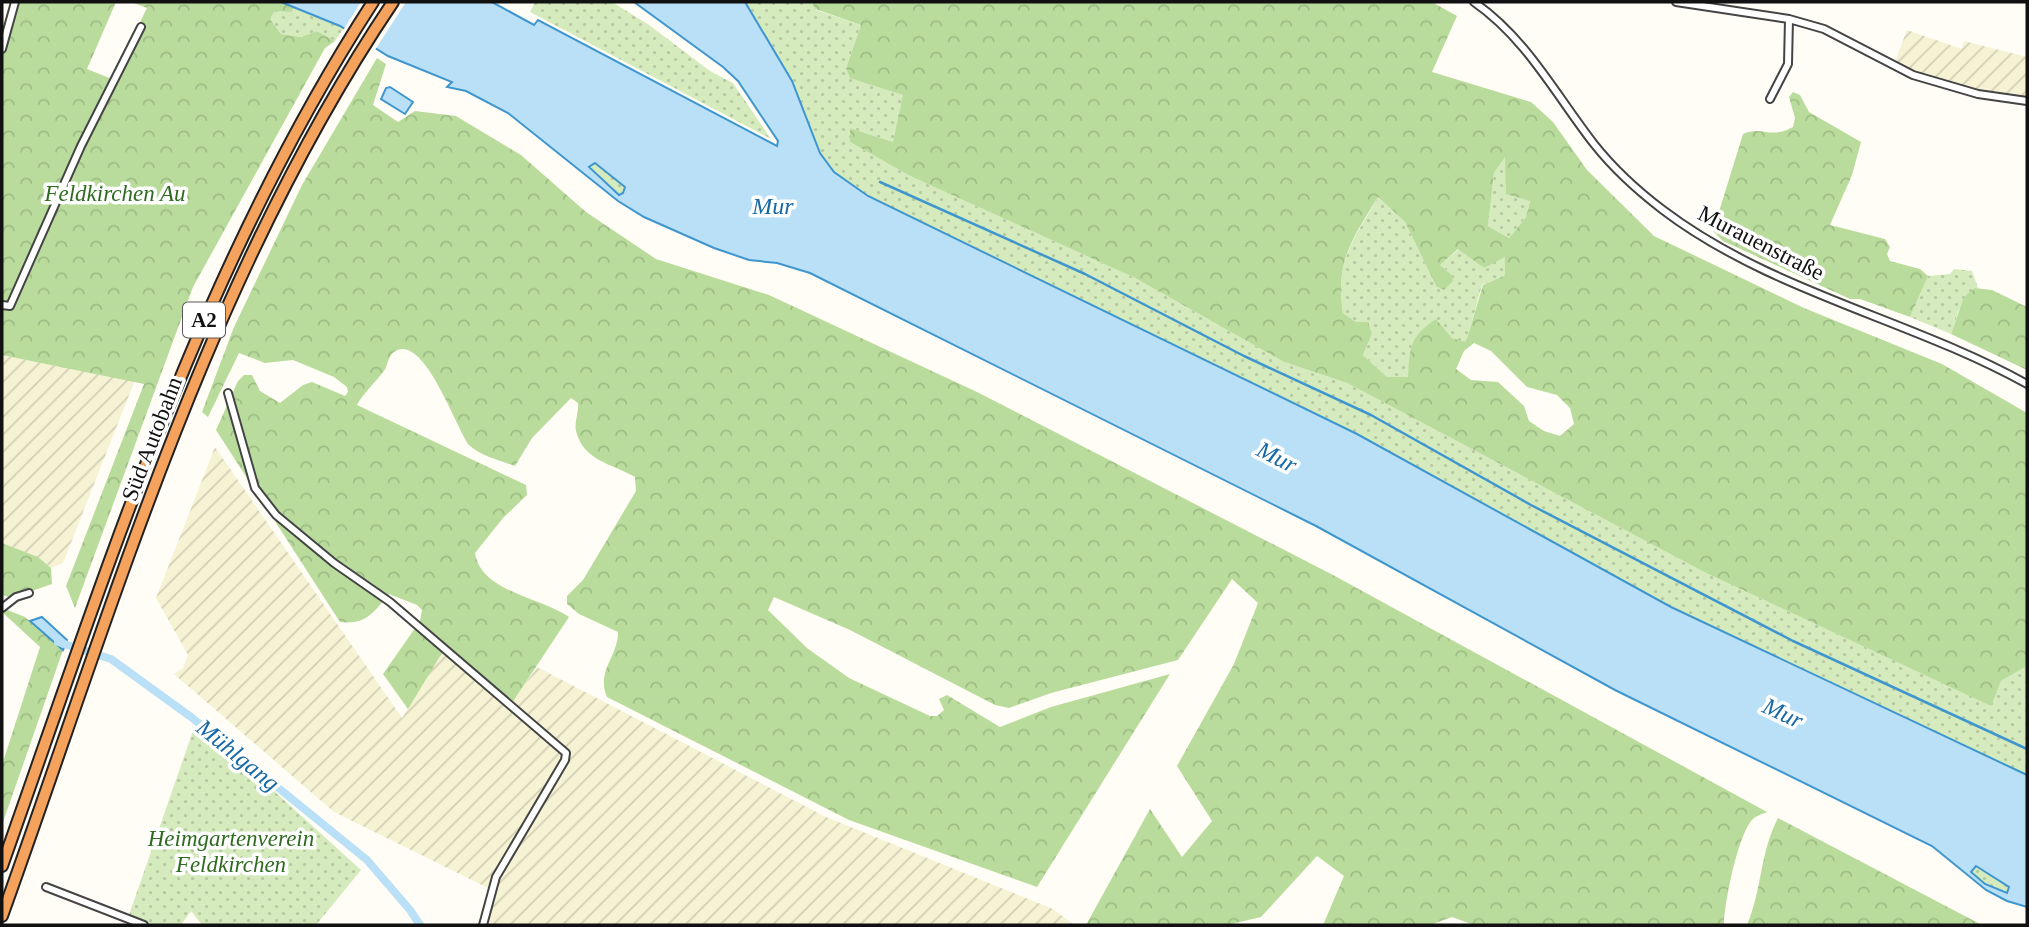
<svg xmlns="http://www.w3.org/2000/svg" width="2029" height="927" viewBox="0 0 2029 927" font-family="'Times New Roman',serif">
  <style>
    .farmland { fill: url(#farmland-furrows) }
    .grass { fill: url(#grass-dots) }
    .forest { fill: url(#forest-crowns); fill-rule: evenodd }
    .water { fill: #b9e0f7; stroke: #3f96cf; stroke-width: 2; fill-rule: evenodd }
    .pier { fill: #fffdf5 }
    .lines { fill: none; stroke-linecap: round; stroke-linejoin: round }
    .stream { stroke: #3f96cf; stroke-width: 2.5 }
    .canal { stroke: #b9e0f7; stroke-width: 8 }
    .minor-casing { stroke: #444; stroke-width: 10 }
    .motorway-casing { stroke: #222; stroke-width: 14 }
    .minor { stroke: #fff; stroke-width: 6 }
    .motorway { stroke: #f5a25d; stroke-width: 10 }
    .labels { text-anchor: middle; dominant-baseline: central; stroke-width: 7; stroke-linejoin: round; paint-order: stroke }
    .shield { fill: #fff; stroke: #585858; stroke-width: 2 }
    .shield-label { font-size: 21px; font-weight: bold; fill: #111 }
    .park-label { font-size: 23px; font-style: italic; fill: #2f6b1f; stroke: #fff }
    .street-label { font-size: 23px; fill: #111; stroke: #fff }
    .water-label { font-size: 24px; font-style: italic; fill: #1768a6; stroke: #fff }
  </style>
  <defs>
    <pattern id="farmland-furrows" width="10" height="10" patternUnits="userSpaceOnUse" patternTransform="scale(1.75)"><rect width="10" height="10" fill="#f6f3d4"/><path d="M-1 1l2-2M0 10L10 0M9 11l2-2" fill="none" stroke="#d2cfb5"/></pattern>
    <pattern id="grass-dots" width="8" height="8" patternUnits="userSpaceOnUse" patternTransform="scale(1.75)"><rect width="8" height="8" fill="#d5ebbd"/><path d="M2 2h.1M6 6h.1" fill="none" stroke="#b6c8a1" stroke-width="1.8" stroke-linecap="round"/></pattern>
    <pattern id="forest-crowns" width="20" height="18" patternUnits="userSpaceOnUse" patternTransform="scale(1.75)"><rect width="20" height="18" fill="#b9dc9c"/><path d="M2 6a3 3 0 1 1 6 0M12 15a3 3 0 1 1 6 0" fill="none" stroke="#9ebc85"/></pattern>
  </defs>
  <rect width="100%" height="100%" fill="#fffdf5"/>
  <path class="farmland" d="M 1907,30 L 1962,49 L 1964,41 L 2027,57 L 2027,99 L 2000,96 L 1944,83 L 1894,64 Z
    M 2,355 L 135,380 L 63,563 L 51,568 L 37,557 L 2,543 Z
    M 215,447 L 402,718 L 444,648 L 512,702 L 537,667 L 826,817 L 1053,909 L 1074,925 L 486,925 L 494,891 L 334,812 L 174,674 L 183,668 L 188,655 L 156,598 Z"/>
  <path class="grass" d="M 535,2 L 612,2 L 649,25 L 710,71 L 733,83 L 771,139 L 530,12 Z
    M 745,2 L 812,2 L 816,10 L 861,25 L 846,68 L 904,95 L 893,142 L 850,128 L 850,142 L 910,176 L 1135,278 L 1284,362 L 1347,383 L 1706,573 L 1990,705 L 2001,681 L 2027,666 L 2027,775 L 1671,607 L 1357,434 L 868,196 L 834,172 L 820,153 L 792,81 Z
    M 295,7 L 340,26 L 343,29 L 335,41 L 317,31 L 301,37 L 281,34 L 270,19 L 275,11 L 290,12 Z
    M 1505,156 L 1507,173 L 1530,200 L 1526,217 L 1509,238 L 1488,226 L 1494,173 Z
    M 591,163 L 595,163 L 625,187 L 623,193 L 619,195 L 592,172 Z
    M 651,194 L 672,210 L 674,218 L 670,220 L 645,202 L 645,195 Z
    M 1378,197 L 1405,222 L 1436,286 L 1452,275 L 1440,265 L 1459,249 L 1505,256 L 1505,275 L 1482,285 L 1466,343 L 1452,338 L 1436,320 L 1409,377 L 1387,377 L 1363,355 L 1372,334 L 1343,313 C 1335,260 1353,241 1378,197 Z
    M 1954,269 L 1972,271 L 1978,288 L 1975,288 L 1959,310 L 1951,334 L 1910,317 L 1928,276 L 1950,274 Z
    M 194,728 L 263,781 L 361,870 L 316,925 L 202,925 L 191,911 L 181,925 L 152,925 L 129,915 Z
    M 1976,866 L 2009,887 L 2007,893 L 1985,884 L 1971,872 Z"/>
  <path class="forest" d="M 18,2 L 116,2 L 87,69 L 112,79 L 147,8 L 131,2 L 281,2 L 295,7 L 290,12 L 275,11 L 270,19 L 281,34 L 301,37 L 317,31 L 335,41 L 325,48 L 193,287 L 75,608 L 66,586 L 144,384 L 2,355 L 2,47 Z
    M 812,2 L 1432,2 L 1457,16 L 1432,72 L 1531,102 L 1553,122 L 1587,170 L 1654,236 L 1804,308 L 1942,364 L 2027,413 L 2027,666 L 2001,681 L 1991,706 L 1706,573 L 1347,383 L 1284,362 L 1135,278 L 910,176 L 850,142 L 850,128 L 893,142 L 903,95 L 850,78 L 846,68 L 861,25 L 815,9 ZM 1505,157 L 1506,194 L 1530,201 L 1526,217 L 1509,238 L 1488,226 L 1494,173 ZM 1378,197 L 1405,222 L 1436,286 L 1444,290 L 1453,281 L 1452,275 L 1440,265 L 1458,249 L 1484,268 L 1505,257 L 1505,275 L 1483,285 L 1466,342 L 1452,338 L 1436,319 C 1409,337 1410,348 1408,377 L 1387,377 L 1363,355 L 1372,334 L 1368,322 L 1356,322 L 1343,313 C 1335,262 1352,239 1378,197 ZM 1474,343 L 1491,351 L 1527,387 L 1557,395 L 1570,408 L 1574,424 L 1560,436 L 1544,431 L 1529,421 L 1524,406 L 1498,382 L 1471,380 L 1456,369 L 1464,351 Z
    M 377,58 L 386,64 L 373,105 L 398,122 L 415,111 L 456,116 L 521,155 L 586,212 L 656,259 L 769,295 L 977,392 L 1333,575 L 1767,812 C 1763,814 1755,816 1752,820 C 1738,835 1724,904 1724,925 L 1474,925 L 1452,917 L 1430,925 L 1323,925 L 1344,876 L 1317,856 L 1261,917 L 1227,925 L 1086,925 L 1150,809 L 1182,857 L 1212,821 L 1177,766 L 1234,664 L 1258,603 L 1232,579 L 1178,660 L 1051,693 L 1009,708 L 995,705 L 850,630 L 774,597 L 768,610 L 807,648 L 849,678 L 930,716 L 937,716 L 944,710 L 939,699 L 947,695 L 1000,727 L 1051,707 L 1170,674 L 1037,887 L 849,820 L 607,697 C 596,671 618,657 618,632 L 579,614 L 567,604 L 567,596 L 583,580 L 636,491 L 635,477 C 613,464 583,461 576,431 C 574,423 579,412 578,403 L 571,398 L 532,438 L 515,466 C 502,461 481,456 470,446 C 458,434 424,330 394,352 C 388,356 388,365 384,371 C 375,383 364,392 357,405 L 526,485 L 527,495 L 503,518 L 475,553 C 481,592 540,597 569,617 L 512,703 L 445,648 L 408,709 L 383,674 L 420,621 L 422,610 L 417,605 L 389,594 C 373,613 366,625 340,622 L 216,430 L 238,381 L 244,375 L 252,375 L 260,391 L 280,403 L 303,385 L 312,382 L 345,396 L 348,392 L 347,387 L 334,377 L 293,360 L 265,363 L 239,353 L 208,417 L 202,412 L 234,327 L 302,185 Z
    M 1793,92 L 1800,95 L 1809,112 L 1861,142 L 1852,175 L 1830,225 L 1885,239 L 1890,247 L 1887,254 L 1890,261 L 1920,269 L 1928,276 L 1910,317 L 1860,299 L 1850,299 L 1723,241 L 1713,231 L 1743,134 C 1761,125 1770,140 1793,127 L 1795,118 L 1789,97 Z
    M 1975,288 L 1992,290 L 2027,307 L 2027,370 L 1951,334 L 1964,297 Z
    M 2,543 L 38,557 L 51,568 L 52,584 L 12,598 L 2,595 Z
    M 5,609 L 25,617 L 63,650 L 2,825 L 2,765 L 40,647 L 2,612 Z
    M 1778,818 L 1982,925 L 1747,925 C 1762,890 1760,852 1778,818 Z"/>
  <path class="water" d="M 281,2 L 492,2 L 534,25 L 538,20 L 777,146 L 778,141 L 738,81 L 723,67 L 634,2 L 745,2 L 792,81 L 820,153 L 834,172 L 868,196 L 1357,434 L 1671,607 L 2027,775 L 2027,907 L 2007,901 L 1986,890 L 1932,846 L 1615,690 L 1316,526 L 810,273 L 777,263 L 749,260 L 714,248 L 644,217 L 618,201 L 508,113 L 466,91 L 447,87 L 452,82 L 388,56 L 340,26 ZM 595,163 L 625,187 L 623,193 L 619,195 L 589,167 ZM 1976,866 L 2009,887 L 2007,893 L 1985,884 L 1971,872 Z
    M 390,87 L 413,102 L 405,114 L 381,99 L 386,88 Z
    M 42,617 L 67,640 L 63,650 L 30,621 Z"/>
  <path class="pier" d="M 361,2 L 406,2 L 375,50 L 342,32 Z"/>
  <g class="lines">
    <path class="stream" d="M 880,182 L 1085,274 L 1244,356 L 1371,415 L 1531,505 L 1793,641 L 2027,749"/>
    <path class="canal" d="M 58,642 L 111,659 L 191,717 L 367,860 L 410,910 L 420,925"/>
    <defs>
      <path id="minor" d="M 1474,2 C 1527,39 1555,94 1594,144 C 1613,168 1638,191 1663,210 C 1771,292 1910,319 2027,384
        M 1676,2 L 1789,19 L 1824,29 L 1913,75 L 1978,94 L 2027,101
        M 2,49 L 15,2
        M 1770,99 L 1788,64 L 1789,19
        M 2,305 L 10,306 L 81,146 L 141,27
        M 228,393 L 255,488 L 276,515 L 334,563 L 390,602 L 566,753 L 565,760 L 496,877 L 483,925
        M 2,608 L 16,597 L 29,593
        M 46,887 L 144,925"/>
      <path id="motorway" d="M 2,866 C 107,570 201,267 373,2
        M 2,916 C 114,605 207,278 393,2"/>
    </defs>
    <use href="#minor" class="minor-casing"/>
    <use href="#motorway" class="motorway-casing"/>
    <use href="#minor" class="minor"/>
    <use href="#motorway" class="motorway"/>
  </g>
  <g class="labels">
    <rect class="shield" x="183" y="302.5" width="42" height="35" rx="5"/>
    <g class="shield-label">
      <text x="204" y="320">A2</text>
    </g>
    <g class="park-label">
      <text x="115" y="193">Feldkirchen Au</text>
      <text x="231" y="838">Heimgartenverein<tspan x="231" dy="26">Feldkirchen</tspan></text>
    </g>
    <g class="street-label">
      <text transform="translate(1761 243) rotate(27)">Murauenstraße</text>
      <text transform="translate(152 439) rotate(-69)">Süd Autobahn</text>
    </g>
    <g class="water-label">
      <text x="773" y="206">Mur</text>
      <text transform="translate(1277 457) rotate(27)">Mur</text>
      <text transform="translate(1783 713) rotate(25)">Mur</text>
      <text transform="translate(238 755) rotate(39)">Mühlgang</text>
    </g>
  </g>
  <rect width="2029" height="927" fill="none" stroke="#111111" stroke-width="7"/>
</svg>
